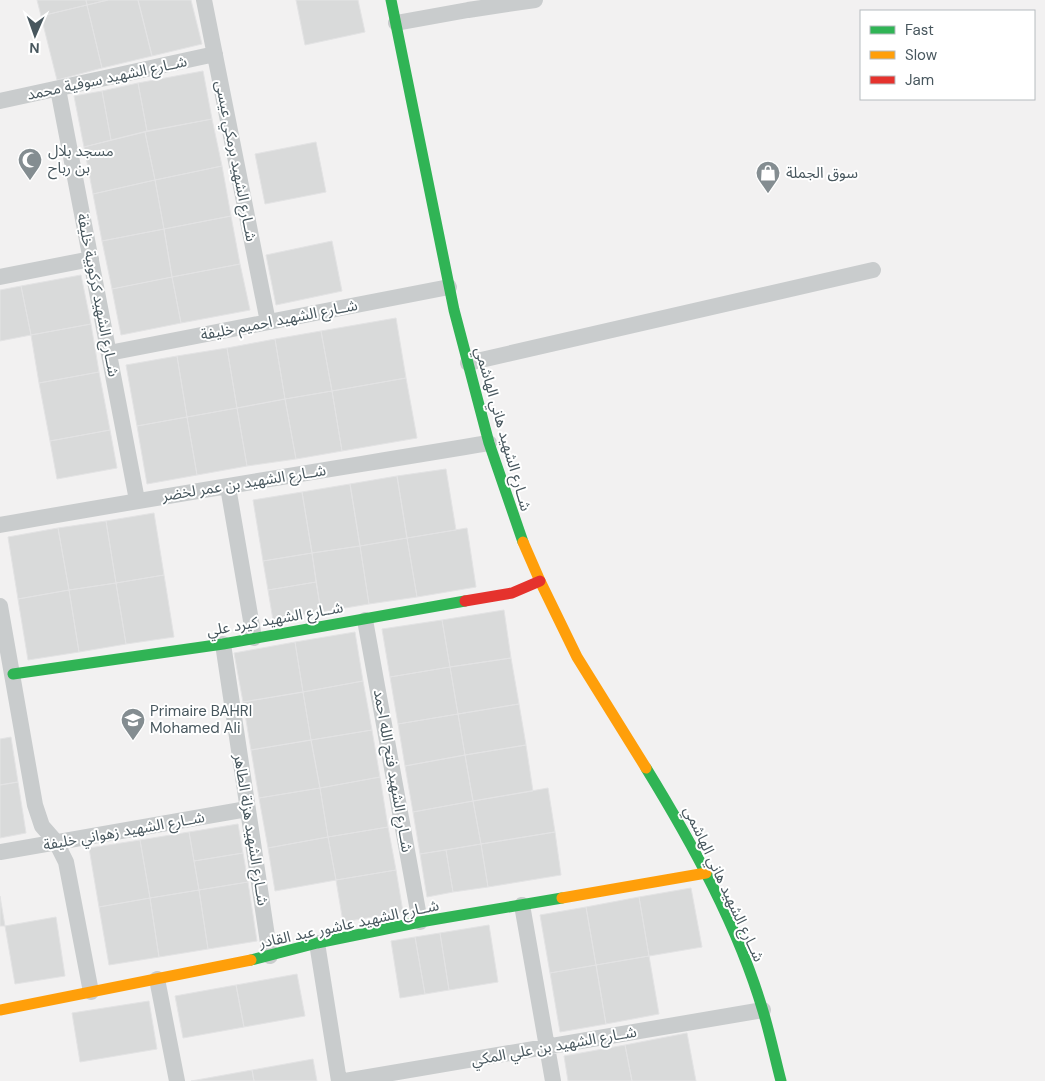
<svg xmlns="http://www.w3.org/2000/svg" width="1045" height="1081" viewBox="0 0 1045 1081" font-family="'DM Sans','Noto Sans Arabic',sans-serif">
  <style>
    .building { fill: #d9dada; stroke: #e3e3e4 }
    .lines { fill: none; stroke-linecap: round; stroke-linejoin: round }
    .street { stroke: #c9cccd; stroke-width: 16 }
    .fast { stroke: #30b455; stroke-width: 11 }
    .slow { stroke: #ff9f0a; stroke-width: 11 }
    .jam { stroke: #e5322d; stroke-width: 11 }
    .labels { text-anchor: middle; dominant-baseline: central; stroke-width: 4; stroke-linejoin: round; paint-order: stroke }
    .street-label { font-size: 15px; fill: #48575e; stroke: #fff }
    .poi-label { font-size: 15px; fill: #48575e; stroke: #fff; text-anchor: start }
  </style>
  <rect width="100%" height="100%" fill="#f2f1f1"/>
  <path class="building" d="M 37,0 L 86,0 L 87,5 L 41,16 Z
    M 86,0 L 108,0 L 87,5 Z
    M 108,0 L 138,0 L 152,56 L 102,68 L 87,5 Z
    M 138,0 L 191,0 L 202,44 L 152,56 Z
    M 296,0 L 358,0 L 365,32 L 305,45 Z
    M 87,5 L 102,68 L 57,80 L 41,16 Z
    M 203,71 L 212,119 L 147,131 L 138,83 Z
    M 138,83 L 147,131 L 111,140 L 102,91 Z
    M 102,91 L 111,140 L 84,147 L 74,96 Z
    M 212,119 L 222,166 L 155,180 L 145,132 Z
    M 145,132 L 155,180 L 93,194 L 84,147 Z
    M 316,142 L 326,192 L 265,204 L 255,154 Z
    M 222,166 L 231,216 L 164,229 L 155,180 Z
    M 155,180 L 164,229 L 102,241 L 93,194 Z
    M 231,216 L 240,264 L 172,277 L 164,229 Z
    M 164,229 L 172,277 L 112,289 L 102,241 Z
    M 332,241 L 342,291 L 276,305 L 266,255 Z
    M 240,264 L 250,310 L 181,323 L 172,277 Z
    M 81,275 L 91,324 L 31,335 L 21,286 Z
    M 172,277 L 181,323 L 121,335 L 112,289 Z
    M 21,286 L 31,335 L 0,341 L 0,290 Z
    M 396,318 L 406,378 L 332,391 L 321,331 Z
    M 91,324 L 99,372 L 39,383 L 31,335 Z
    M 321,331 L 332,391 L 285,399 L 275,339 Z
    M 275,339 L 285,399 L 237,408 L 227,348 Z
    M 227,348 L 237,408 L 187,417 L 177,356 Z
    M 177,356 L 187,417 L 137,426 L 126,365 Z
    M 99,372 L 110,430 L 50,441 L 39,383 Z
    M 406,378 L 417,438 L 342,451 L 332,391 Z
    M 332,391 L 342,451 L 296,459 L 285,399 Z
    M 285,399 L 296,459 L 247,466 L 237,408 Z
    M 237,408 L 247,466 L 197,475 L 187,417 Z
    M 187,417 L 197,475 L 147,484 L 137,426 Z
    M 110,430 L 117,468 L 57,479 L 50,441 Z
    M 446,469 L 456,530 L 407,538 L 397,476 Z
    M 397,476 L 407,538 L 360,546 L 350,484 Z
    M 350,484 L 360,546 L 312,553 L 302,492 Z
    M 302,492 L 312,553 L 263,561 L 253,500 Z
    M 154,513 L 164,575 L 116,583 L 106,521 Z
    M 106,521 L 116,583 L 69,590 L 58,528 Z
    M 58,528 L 69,590 L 18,599 L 8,537 Z
    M 467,528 L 476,587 L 417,597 L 407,538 Z
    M 407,538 L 417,597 L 369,604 L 360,546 Z
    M 360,546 L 369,604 L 321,612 L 312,553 Z
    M 312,553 L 316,582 L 268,590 L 263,561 Z
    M 164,575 L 174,637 L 126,644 L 116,583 Z
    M 316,582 L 321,612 L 273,620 L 268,590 Z
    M 116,583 L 126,644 L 79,652 L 69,590 Z
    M 69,590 L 79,652 L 28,660 L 18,599 Z
    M 504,610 L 511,658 L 450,667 L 442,620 Z
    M 442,620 L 450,667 L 390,677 L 382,629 Z
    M 355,632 L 363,681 L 303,692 L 295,642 Z
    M 295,642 L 303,692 L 243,702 L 234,653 Z
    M 511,658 L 519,704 L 458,714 L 450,667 Z
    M 450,667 L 458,714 L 398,724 L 390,677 Z
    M 363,681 L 372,730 L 311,740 L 303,692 Z
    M 303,692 L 311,740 L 251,750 L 243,702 Z
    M 519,704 L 526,745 L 465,755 L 458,714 Z
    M 458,714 L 465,755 L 405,766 L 398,724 Z
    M 372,730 L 380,777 L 320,788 L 311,740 Z
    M 11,737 L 18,782 L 0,785 L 0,739 Z
    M 311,740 L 320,788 L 259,798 L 251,750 Z
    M 526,745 L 533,791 L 473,801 L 465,755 Z
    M 465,755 L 473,801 L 413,812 L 405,766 Z
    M 380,777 L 388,827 L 328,837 L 320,788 Z
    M 18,782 L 26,833 L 0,838 L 0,785 Z
    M 320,788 L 328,837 L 268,848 L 259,798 Z
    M 548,788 L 555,832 L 481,844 L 473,801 Z
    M 473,801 L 481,844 L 420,854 L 413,812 Z
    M 238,824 L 243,853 L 194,861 L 189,832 Z
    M 388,827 L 396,870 L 336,880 L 328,837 Z
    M 189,832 L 199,890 L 150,898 L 140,840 Z
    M 555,832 L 561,875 L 488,887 L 481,844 Z
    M 328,837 L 336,880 L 275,891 L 268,848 Z
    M 140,840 L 150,898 L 99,907 L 89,848 Z
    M 481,844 L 488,887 L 453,892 L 446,850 Z
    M 446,850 L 453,892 L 427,897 L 420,854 Z
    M 243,853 L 248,882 L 199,890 L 194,861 Z
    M 396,870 L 403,912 L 343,922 L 336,880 Z
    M 248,882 L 257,941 L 208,949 L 199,890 Z
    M 691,888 L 702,947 L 649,956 L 639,897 Z
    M 199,890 L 208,949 L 159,957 L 150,898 Z
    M 0,896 L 5,926 L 0,926 Z
    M 639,897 L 649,956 L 596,965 L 586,907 Z
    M 150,898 L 159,957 L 109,965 L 99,907 Z
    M 586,907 L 596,965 L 550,973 L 540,915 Z
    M 56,917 L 65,976 L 15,984 L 5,926 Z
    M 489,925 L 498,982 L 449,990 L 440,933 Z
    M 440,933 L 449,990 L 425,994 L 415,937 Z
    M 415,937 L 425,994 L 400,998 L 391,941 Z
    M 649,956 L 659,1014 L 606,1024 L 596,965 Z
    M 596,965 L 606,1024 L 560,1032 L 550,973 Z
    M 297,974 L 305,1016 L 244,1027 L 236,985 Z
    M 236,985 L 244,1027 L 183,1038 L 175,996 Z
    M 149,1001 L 157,1049 L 80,1062 L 72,1013 Z
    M 687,1033 L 696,1081 L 632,1081 L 625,1045 Z
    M 625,1045 L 632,1081 L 568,1081 L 564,1056 Z
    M 313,1059 L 317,1081 L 254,1081 L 252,1070 Z
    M 252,1070 L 254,1081 L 191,1081 Z"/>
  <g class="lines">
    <path class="street" d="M 204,0 L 268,322
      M 396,23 L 468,10 L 535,0
      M 58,89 L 137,500
      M 0,101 L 215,54
      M 0,277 L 91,259
      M 109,353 L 449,287
      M 468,363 L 873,270
      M 228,487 L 254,638
      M 0,525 C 162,496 326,470 489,443
      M 0,606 L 35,805 L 42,826 L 56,842 L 66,862 L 91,992
      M 365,620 L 420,922
      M 223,644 L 270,956
      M 0,852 L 247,809
      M 522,905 L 553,1081
      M 317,943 L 339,1081
      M 157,979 L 177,1081
      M 345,1081 L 763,1010"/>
    <path class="fast" d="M 391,0 L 454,310 L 489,443 L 523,542
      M 13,674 L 223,644 L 465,601
      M 646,768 C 692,843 738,926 763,1011 C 770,1034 775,1058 781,1081
      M 251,960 L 317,943 L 420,922 L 562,898"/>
    <path class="slow" d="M 523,542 L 540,581 L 577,657 L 646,768
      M 562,898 L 706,873
      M 0,1010 L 251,960"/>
    <path class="jam" d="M 465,601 L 512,593 L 540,581"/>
  </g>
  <defs>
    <symbol id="mosque-pin" viewBox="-11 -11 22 30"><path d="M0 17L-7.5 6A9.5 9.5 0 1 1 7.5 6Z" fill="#848d91" stroke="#fff"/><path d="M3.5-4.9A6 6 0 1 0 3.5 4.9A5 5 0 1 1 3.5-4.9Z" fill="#fff"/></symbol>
    <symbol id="shop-pin" viewBox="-11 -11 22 30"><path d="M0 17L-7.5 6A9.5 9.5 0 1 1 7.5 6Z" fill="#848d91" stroke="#fff"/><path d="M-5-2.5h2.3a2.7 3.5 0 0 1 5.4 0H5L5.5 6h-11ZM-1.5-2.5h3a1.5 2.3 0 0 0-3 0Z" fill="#fff"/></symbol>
    <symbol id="school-pin" viewBox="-11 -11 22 30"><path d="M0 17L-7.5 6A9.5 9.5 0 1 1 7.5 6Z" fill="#848d91" stroke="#fff"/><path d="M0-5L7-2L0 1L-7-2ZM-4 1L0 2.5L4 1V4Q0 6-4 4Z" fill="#fff"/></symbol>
  </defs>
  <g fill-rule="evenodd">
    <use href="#mosque-pin" x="16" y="146" width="28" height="38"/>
    <use href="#shop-pin" x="754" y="159" width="28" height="38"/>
    <use href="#school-pin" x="119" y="706" width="28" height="38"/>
  </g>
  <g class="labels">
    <g class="street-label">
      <text transform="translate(107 78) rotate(-12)">شــارع الشهيد سوفية محمد</text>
      <text transform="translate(236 161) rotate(79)">شــارع الشهيد برمكي عيسى</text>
      <text transform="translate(98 295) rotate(79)">شــارع الشهيد كركوبية خليفة</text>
      <text transform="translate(279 320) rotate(-11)">شــارع الشهيد احميم خليفة</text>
      <text transform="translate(503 429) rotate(74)">شــارع الشهيد هاني الهاشمي</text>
      <text transform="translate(244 483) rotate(-9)">شــارع الشهيد بن عمر لخضر</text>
      <text transform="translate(275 619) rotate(-10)">شــارع الشهيد كيرد علي</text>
      <text transform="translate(393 771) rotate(80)">شــارع الشهيد فتح الله احمد</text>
      <text transform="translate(251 830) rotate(81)">شــارع الشهيد هزلة الطاهر</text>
      <text transform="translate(124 831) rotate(-10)">شــارع الشهيد زهواني خليفة</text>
      <text transform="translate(724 884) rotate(65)">شــارع الشهيد هاني الهاشمي</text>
      <text transform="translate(349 924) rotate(-12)">شــارع الشهيد عاشور عبد القادر</text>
      <text transform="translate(554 1046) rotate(-10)">شــارع الشهيد بن علي المكي</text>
    </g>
    <g class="poi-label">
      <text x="48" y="151">مسجد بلال<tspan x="48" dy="17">بن رباح</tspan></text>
      <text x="786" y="173">سوق الجملة</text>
      <text x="150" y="711">Primaire BAHRI<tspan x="150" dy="17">Mohamed Ali</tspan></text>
    </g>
  </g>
  <rect x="860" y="10" width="175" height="90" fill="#ffffff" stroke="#b6bcbf"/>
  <rect x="870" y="26" width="25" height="8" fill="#30b455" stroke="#b6bcbf"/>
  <text x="905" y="35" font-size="15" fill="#48575e">Fast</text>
  <rect x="870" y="51" width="25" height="8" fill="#ff9f0a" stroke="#b6bcbf"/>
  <text x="905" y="60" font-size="15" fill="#48575e">Slow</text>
  <rect x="870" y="76" width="25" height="8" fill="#e5322d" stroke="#b6bcbf"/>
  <text x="905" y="85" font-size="15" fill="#48575e">Jam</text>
  <g transform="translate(35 35) rotate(182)" stroke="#ffffff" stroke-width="4" paint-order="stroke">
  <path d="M0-4L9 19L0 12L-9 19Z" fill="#48575e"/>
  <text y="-8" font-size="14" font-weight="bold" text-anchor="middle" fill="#48575e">N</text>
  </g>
</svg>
